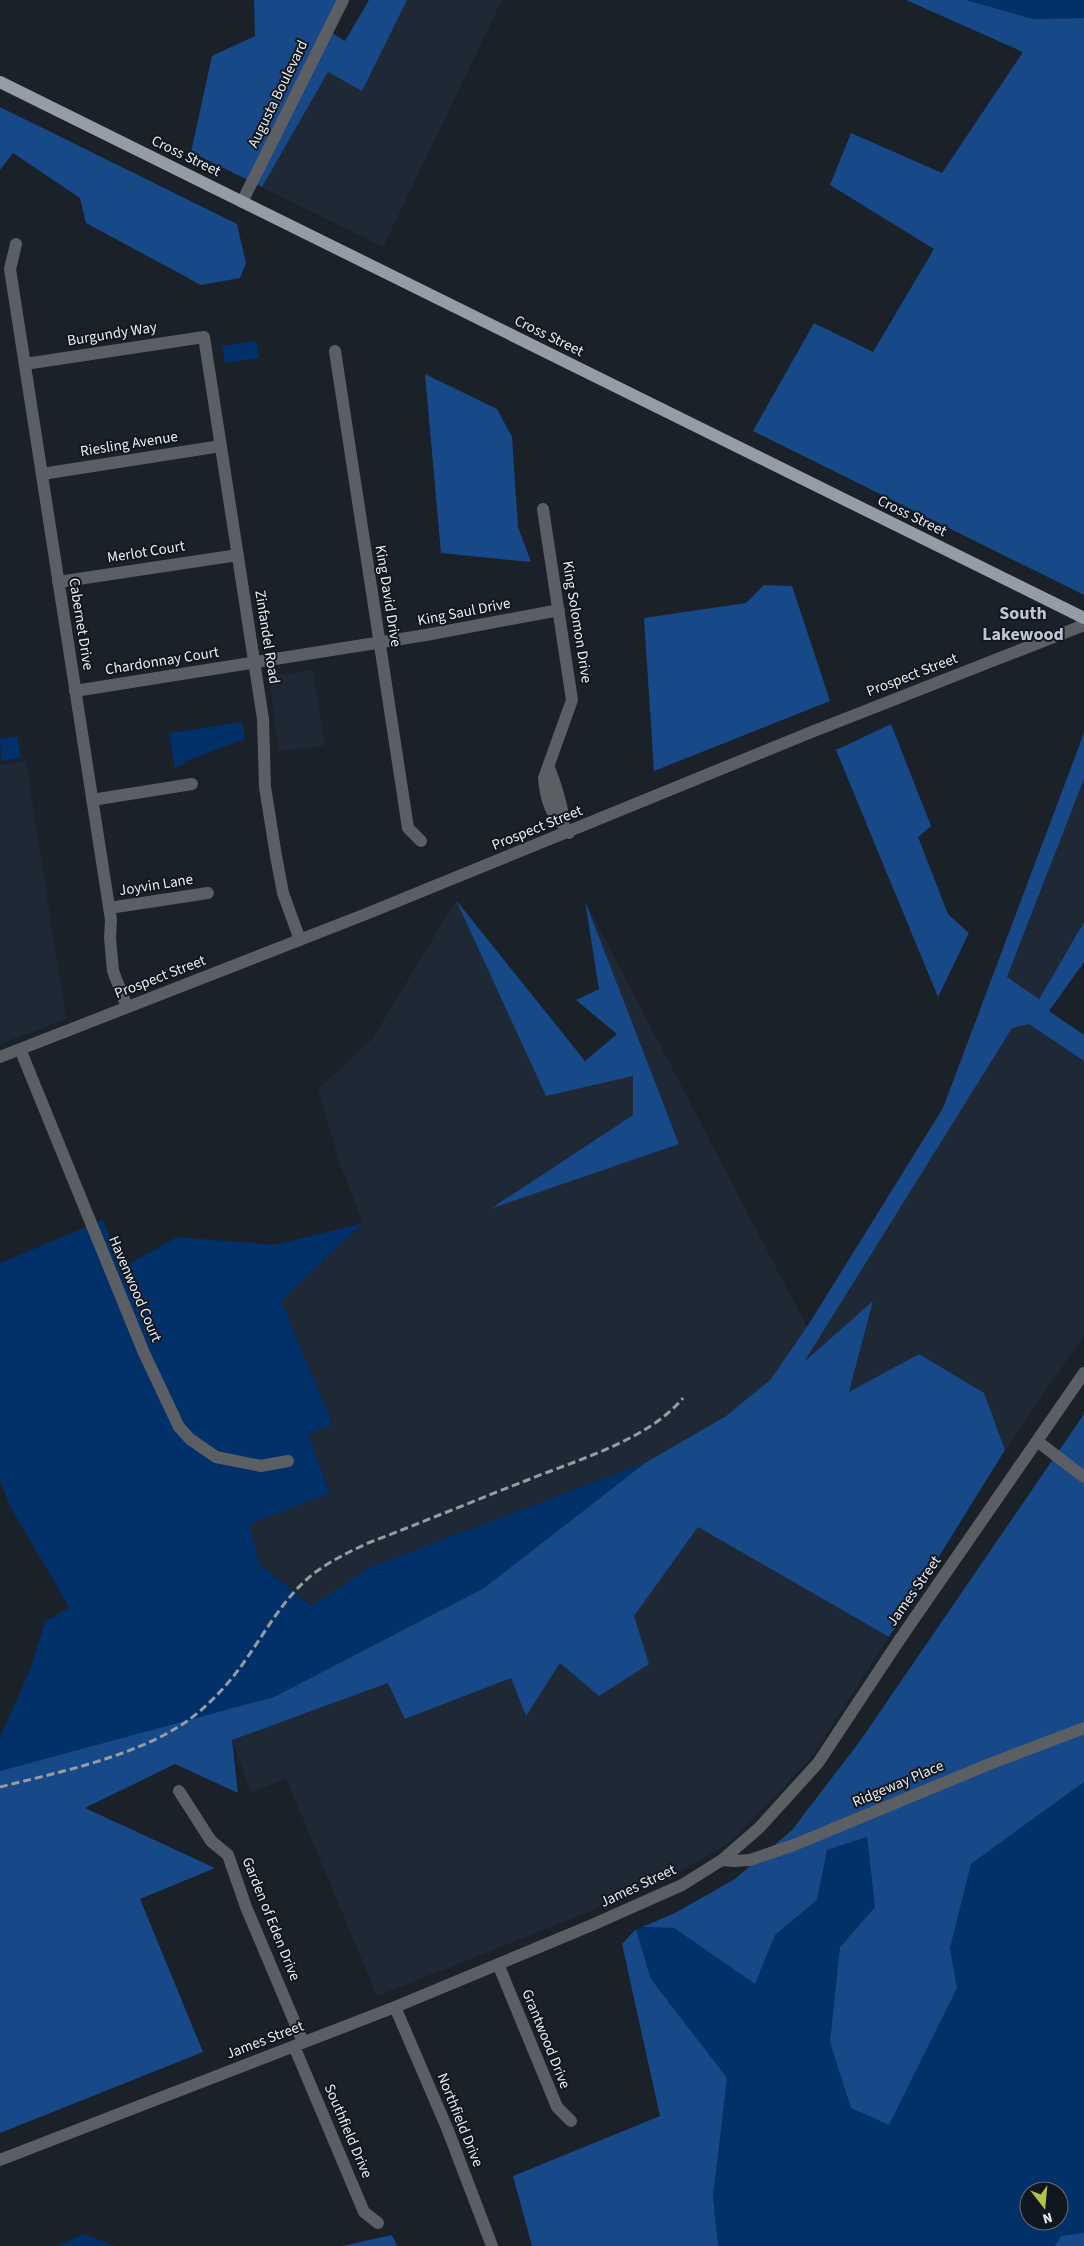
<svg xmlns="http://www.w3.org/2000/svg" width="1084" height="2246" viewBox="0 0 1084 2246" font-family="'Source Sans 3',sans-serif">
  <style>
    .built { fill: #1f2936 }
    .green { fill: #023068; fill-rule: evenodd }
    .forest { fill: #174887 }
    .lines { fill: none; stroke-linecap: round; stroke-linejoin: round }
    .minor { stroke: #5b5e63; stroke-width: 12 }
    .major { stroke: #959ca6; stroke-width: 12 }
    .rail { stroke: #979ca3; stroke-width: 3; stroke-dasharray: 8 4; stroke-linecap: butt }
    .labels { text-anchor: middle; dominant-baseline: central; stroke-width: 4; stroke-linejoin: round; paint-order: stroke }
    .street-label { font-size: 15px; fill: #e9edf3; stroke: #11171f }
    .quarter-label { font-size: 18px; font-weight: bold; fill: #bec6d2; stroke: #11171f }
  </style>
  <rect width="100%" height="100%" fill="#1a2129"/>
  <path class="built" d="M 407,0 L 502,0 L 383,247 L 262,187 L 328,71 L 362,90 Z
    M 313,670 L 325,745 L 279,752 L 269,676 Z
    M 26,761 L 66,1019 L 0,1044 L 0,765 Z
    M 1084,779 L 1084,922 L 1038,999 L 1007,978 Z
    M 456,900 L 546,1096 L 633,1076 L 633,1115 L 492,1207 L 679,1144 L 585,901 L 807,1327 L 1012,1028 L 1029,1023 L 1084,1061 L 1084,1335 L 1005,1450 L 984,1393 L 849,1393 L 873,1302 L 802,1364 L 771,1379 L 726,1416 L 645,1463 L 370,1567 L 313,1606 L 259,1564 L 250,1524 L 330,1492 L 308,1434 L 333,1423 L 281,1301 L 363,1223 L 340,1164 L 318,1090 L 373,1038 Z
    M 698,1527 L 889,1637 L 810,1759 L 731,1842 L 663,1882 L 377,1996 L 286,1778 L 251,1793 L 232,1740 L 389,1683 L 405,1719 L 512,1678 L 526,1715 L 560,1663 L 649,1664 L 634,1616 Z"/>
  <path class="green" d="M 966,0 L 1084,0 L 1084,18 L 1033,19 Z
    M 256,341 L 259,358 L 225,363 L 222,346 Z
    M 242,722 L 245,739 L 189,760 L 175,769 L 169,733 Z
    M 17,736 L 21,758 L 1,761 L 0,739 Z
    M 103,1220 L 123,1267 L 177,1237 L 274,1245 L 363,1223 L 281,1301 L 333,1424 L 308,1434 L 330,1493 L 250,1524 L 259,1564 L 312,1606 L 370,1567 L 645,1463 L 484,1588 L 274,1697 L 0,1771 L 0,1737 L 30,1670 L 45,1622 L 69,1607 L 10,1506 L 0,1481 L 0,1263 Z
    M 1084,1782 L 1084,2233 L 1061,2236 L 1055,2246 L 718,2246 L 713,2197 L 726,2078 L 651,1979 L 636,1929 L 642,1927 L 674,1928 L 755,1983 L 775,1935 L 817,1900 L 827,1850 L 867,1837 L 875,1907 L 840,1947 L 957,1988 L 950,1948 L 971,1864 ZM 1029,2191 L 1059,2191 L 1059,2221 L 1029,2221 Z
    M 84,2234 L 115,2246 L 56,2246 Z"/>
  <path class="forest" d="M 254,0 L 341,0 L 327,30 L 345,41 L 369,0 L 407,0 L 362,91 L 328,72 L 262,187 L 191,152 L 212,56 L 255,36 Z
    M 906,0 L 966,0 L 1033,19 L 1084,18 L 1084,595 L 753,431 L 814,323 L 873,352 L 934,249 L 830,185 L 851,133 L 942,173 L 1023,52 Z
    M 0,107 L 237,224 L 246,263 L 240,278 L 201,285 L 86,223 L 80,198 L 13,153 L 0,170 Z
    M 425,374 L 497,409 L 512,437 L 518,527 L 531,562 L 441,553 Z
    M 764,585 L 792,586 L 830,701 L 654,771 L 644,618 L 746,603 Z
    M 891,724 L 931,826 L 918,837 L 948,914 L 969,933 L 938,997 L 836,750 Z
    M 1084,733 L 1084,779 L 1007,977 L 1039,999 L 1084,922 L 1084,962 L 1049,1011 L 1084,1035 L 1084,1061 L 1029,1024 L 1012,1028 L 804,1362 L 873,1301 L 849,1392 L 919,1354 L 984,1393 L 1005,1450 L 889,1637 L 698,1527 L 634,1616 L 649,1664 L 599,1696 L 560,1663 L 526,1716 L 511,1678 L 405,1719 L 388,1683 L 232,1740 L 238,1793 L 175,1764 L 85,1808 L 215,1868 L 140,1899 L 203,2052 L 0,2133 L 0,1771 L 274,1697 L 484,1588 L 645,1463 L 726,1416 L 771,1379 L 807,1327 L 943,1108 Z
    M 456,900 L 585,1061 L 617,1034 L 576,1000 L 599,989 L 585,901 L 679,1144 L 490,1209 L 633,1115 L 633,1076 L 546,1096 Z
    M 1084,1414 L 1084,1782 L 971,1864 L 950,1948 L 957,1988 L 889,2125 L 851,2108 L 830,2042 L 840,1947 L 875,1907 L 867,1837 L 827,1850 L 817,1900 L 775,1935 L 755,1984 L 674,1928 L 642,1927 L 675,1913 L 735,1879 L 792,1830 L 860,1741 Z
    M 636,1929 L 651,1979 L 727,2078 L 713,2197 L 718,2246 L 532,2246 L 513,2176 L 660,2116 L 622,1944 Z
    M 1084,2233 L 1084,2246 L 1055,2246 L 1061,2236 Z
    M 392,2235 L 397,2246 L 342,2246 Z"/>
  <g class="lines">
    <path class="minor" d="M 242,202 L 343,0
      M 16,244 L 10,269 L 111,920 L 110,938 L 113,971 L 127,1007
      M 335,351 L 408,828 L 421,841
      M 25,364 L 204,337 L 263,719 L 265,787 L 276,856 L 283,893 L 300,940
      M 42,474 L 221,446
      M 543,509 L 572,700 L 544,778 C 545,790 548,807 556,817 C 561,822 565,826 569,833
      M 58,582 L 238,555
      M 75,691 L 426,635 L 559,610
      M 549,768 C 554,780 564,810 563,822
      M 92,800 L 192,784
      M 109,908 L 208,893
      M 20,1049 L 144,1353 L 179,1427 L 190,1439 L 216,1457 L 261,1466 L 288,1461
      M 0,1057 L 366,914 L 809,733 L 1084,625
      M 1037,1441 L 1084,1477
      M 179,1791 L 211,1841 L 228,1855 L 246,1907 L 303,2042
      M 722,1860 L 734,1861 L 750,1860 L 794,1845 L 987,1765 L 1084,1728
      M 498,1964 L 557,2107 L 571,2121
      M 395,2007 L 447,2128 L 492,2246
      M 294,2046 L 364,2212 L 378,2223
      M 0,2160 L 395,2007 L 592,1925 L 682,1885 L 722,1860 L 759,1828 L 818,1763 L 900,1639 L 1084,1373"/>
    <path class="major" d="M 0,82 L 1084,618"/>
    <path class="rail" d="M 0,1787 C 63,1771 150,1754 200,1711 C 214,1699 228,1684 239,1669 C 263,1637 281,1600 313,1574 C 330,1561 349,1552 368,1543 C 421,1523 473,1501 525,1481 C 576,1460 647,1441 683,1398"/>
  </g>
  <g class="labels">
    <g class="street-label">
      <text transform="translate(278 94) rotate(-64)">Augusta Boulevard</text>
      <text transform="translate(186 156) rotate(26)">Cross Street</text>
      <text transform="translate(112 334) rotate(-9)">Burgundy Way</text>
      <text transform="translate(549 336) rotate(26)">Cross Street</text>
      <text transform="translate(129 444) rotate(-9)">Riesling Avenue</text>
      <text transform="translate(912 516) rotate(26)">Cross Street</text>
      <text transform="translate(146 552) rotate(-9)">Merlot Court</text>
      <text transform="translate(388 596) rotate(81)">King David Drive</text>
      <text transform="translate(464 612) rotate(-11)">King Saul Drive</text>
      <text transform="translate(577 622) rotate(81)">King Solomon Drive</text>
      <text transform="translate(81 624) rotate(81)">Cabernet Drive</text>
      <text transform="translate(267 637) rotate(81)">Zinfandel Road</text>
      <text transform="translate(162 661) rotate(-9)">Chardonnay Court</text>
      <text transform="translate(912 675) rotate(-21)">Prospect Street</text>
      <text transform="translate(537 828) rotate(-22)">Prospect Street</text>
      <text transform="translate(156 885) rotate(-9)">Joyvin Lane</text>
      <text transform="translate(160 977) rotate(-21)">Prospect Street</text>
      <text transform="translate(135 1289) rotate(67)">Havenwood Court</text>
      <text transform="translate(914 1591) rotate(-55)">James Street</text>
      <text transform="translate(898 1784) rotate(-23)">Ridgeway Place</text>
      <text transform="translate(638 1886) rotate(-25)">James Street</text>
      <text transform="translate(271 1919) rotate(68)">Garden of Eden Drive</text>
      <text transform="translate(546 2039) rotate(68)">Grantwood Drive</text>
      <text transform="translate(265 2040) rotate(-21)">James Street</text>
      <text transform="translate(460 2120) rotate(68)">Northfield Drive</text>
      <text transform="translate(348 2131) rotate(67)">Southfield Drive</text>
    </g>
    <g class="quarter-label">
      <text x="1023" y="613">South<tspan x="1023" dy="21">Lakewood</tspan></text>
    </g>
  </g>
  <g transform="translate(1044 2206) rotate(164)"><circle r="24" fill="#11171f" stroke="#676d74"/>
  <path d="M0-4L9 19L0 12L-9 19Z" fill="#b4c24a"/>
  <text y="-8" font-size="14" font-weight="bold" text-anchor="middle" fill="#e9edf3">N</text>
  </g>
</svg>
